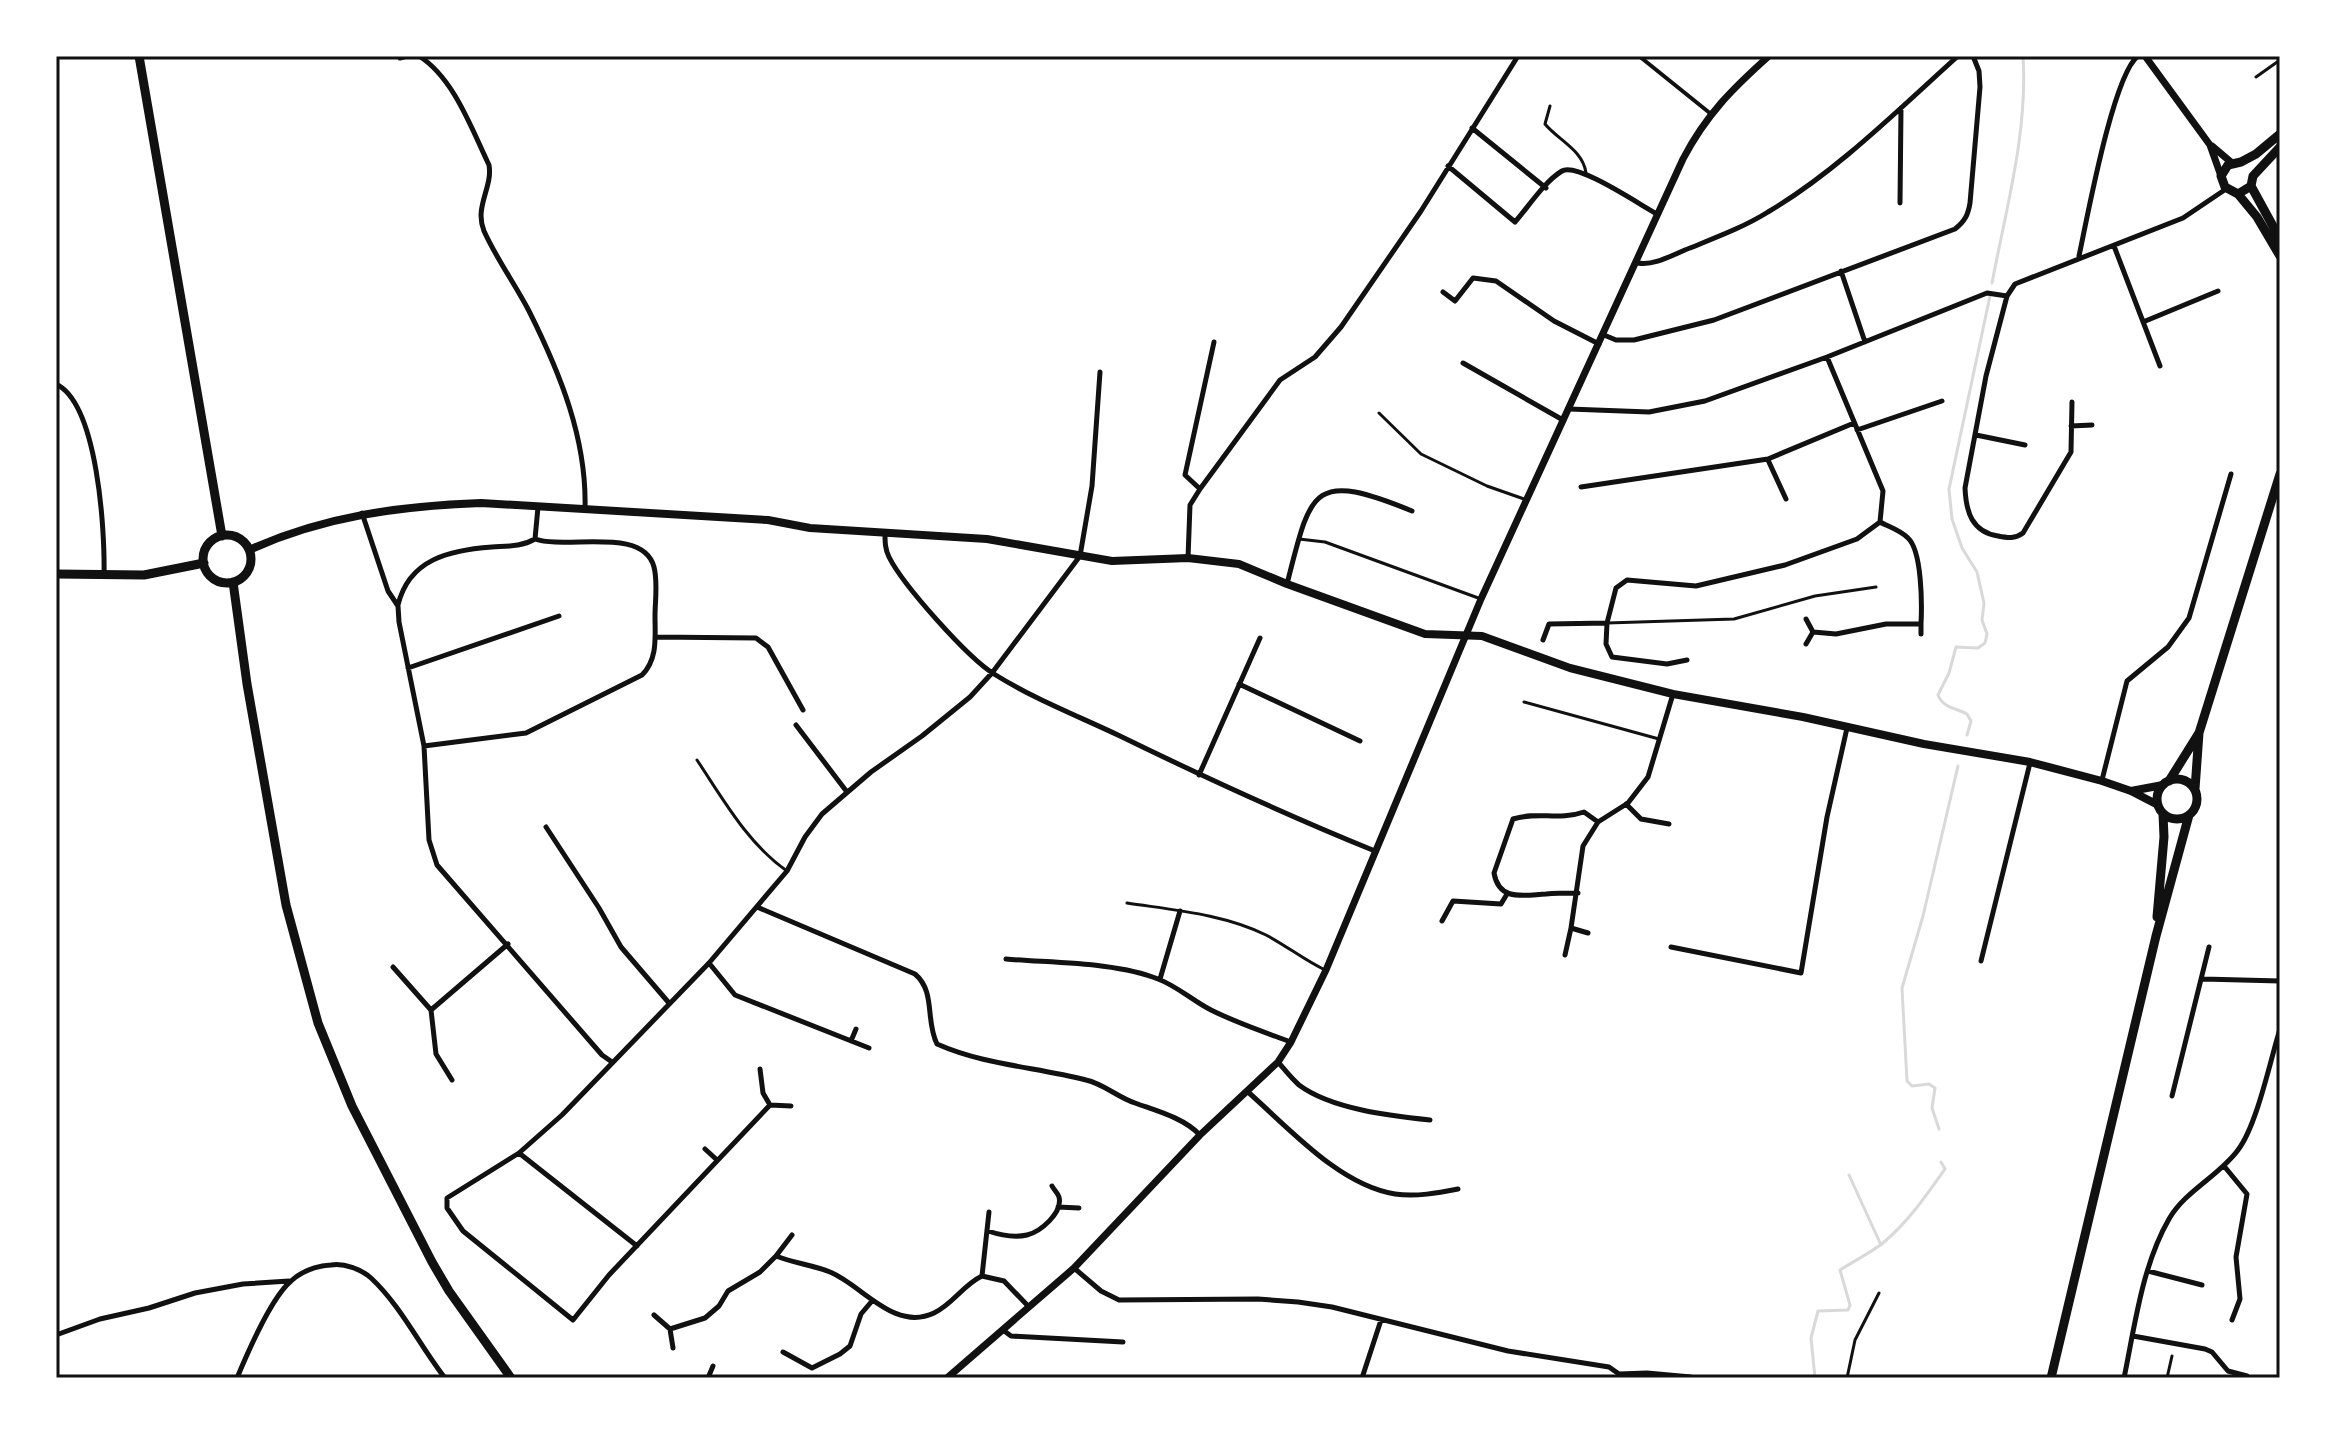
<svg xmlns="http://www.w3.org/2000/svg" width="2336" height="1434" viewBox="0 0 2336 1434" font-family="'Noto Sans',sans-serif">
  <style>
    .lines { fill: none; stroke-linecap: round; stroke-linejoin: round }
    .stream { stroke: #d9d9d9; stroke-width: 3 }
    .service { stroke: #111; stroke-width: 3 }
    .pedestrian { stroke: #111; stroke-width: 4 }
    .minor { stroke: #111; stroke-width: 5 }
    .tertiary { stroke: #111; stroke-width: 7 }
    .secondary { stroke: #111; stroke-width: 8 }
    .primary { stroke: #111; stroke-width: 9 }
    .trunk { stroke: #111; stroke-width: 9 }
    .neatline { fill: none; stroke: #111; stroke-width: 3 }
  </style>
  <rect width="100%" height="100%" fill="#fff"/>
  <g class="lines">
    <path class="stream" d="M 1992,283 C 2006,209 2028,132 2023,56
      M 1967,735 L 1971,721 L 1967,714 C 1956,708 1943,708 1938,695 L 1949,673 L 1956,647 L 1978,648 L 1985,643 L 1987,634 L 1982,620 L 1984,603 L 1977,572 L 1962,548 L 1952,519 L 1949,489 L 1990,296
      M 1939,1129 L 1932,1108 L 1935,1088 L 1929,1084 L 1912,1086 L 1907,1081 L 1902,988 L 1923,916 L 1958,766
      M 1849,1175 L 1881,1245
      M 1815,1378 L 1811,1338 L 1818,1311 L 1848,1310 L 1850,1305 L 1840,1270 C 1854,1261 1870,1253 1883,1243 C 1908,1222 1926,1196 1945,1169 L 1941,1162"/>
    <path class="service" d="M 2256,77 L 2280,60
      M 1550,106 L 1545,124 C 1558,140 1583,150 1586,173
      M 1379,413 L 1421,454 L 1487,486 L 1524,499
      M 1299,539 L 1325,542 L 1481,599
      M 1607,623 L 1734,619 L 1815,596 L 1876,587
      M 1524,702 L 1659,739
      M 697,760 C 723,799 748,844 787,871
      M 1127,903 C 1173,910 1224,914 1266,935 C 1287,946 1304,960 1325,970
      M 1847,1378 L 1855,1340 L 1879,1293
      M 2167,1378 L 2172,1356"/>
    <path class="pedestrian" d="M 1639,56 L 1711,114"/>
    <path class="minor" d="M 419,56 C 454,78 472,130 489,165 C 493,187 474,207 484,231 C 496,258 515,284 529,311 C 560,373 587,439 585,509
      M 400,58 L 407,56
      M 1472,128 L 1546,188
      M 1448,166 L 1515,222 C 1529,206 1544,182 1562,171 C 1577,162 1640,205 1657,214
      M 1900,203 L 1901,108
      M 2114,246 L 2160,366
      M 2079,256 C 2087,219 2113,75 2138,56
      M 1638,263 C 1655,266 1674,254 1690,248 C 1717,237 1744,227 1768,212 C 1836,172 1899,109 1958,56
      M 1841,271 L 1865,342
      M 1443,292 L 1455,301 L 1473,278 L 1496,281 L 1554,321 L 1599,344
      M 2007,296 L 1986,376 L 1965,488 C 1966,512 1972,532 1998,536 C 2008,538 2015,539 2023,533 L 2071,452 L 2072,402
      M 2143,322 L 2218,291
      M 1604,335 L 1616,340 L 1634,340 L 1714,320 L 1955,229 C 1965,221 1968,215 1970,203 L 1980,87 L 1979,71 L 1973,56
      M 1463,363 L 1563,420
      M 56,384 C 98,404 105,532 104,575
      M 1569,409 L 1649,412 L 1705,401 L 1827,357 L 1987,293 L 2007,296 L 2015,284 L 2183,218 L 2226,189
      M 2071,426 L 2092,425
      M 1857,430 L 1942,401
      M 1976,435 L 2025,445
      M 1768,460 L 1786,499
      M 1581,487 L 1768,459 L 1854,423
      M 1200,489 L 1185,475 L 1214,342
      M 362,513 L 388,591 L 398,606 L 399,622 L 424,746 L 429,840 L 437,865 L 602,1055 L 612,1062
      M 885,533 C 885,542 885,549 889,557 C 903,585 967,657 994,674 C 1034,699 1078,716 1120,736 C 1204,777 1289,816 1375,851
      M 1188,558 L 1190,505 L 1200,489 L 1280,380 L 1315,357 L 1341,327 L 1421,211 L 1518,56
      M 1287,584 C 1311,489 1312,470 1412,511
      M 398,605 C 409,559 450,550 492,547 C 508,546 521,547 535,539 L 538,507
      M 1813,632 L 1836,634 L 1886,624 L 1921,624 C 1922,604 1922,551 1908,538 C 1900,530 1889,527 1880,522
      M 1921,634 L 1921,624
      M 655,637 L 756,638 L 768,647 L 803,710
      M 1543,640 L 1549,624 L 1607,623
      M 1806,644 L 1813,632 L 1806,619
      M 1687,660 L 1667,664 L 1612,657 L 1606,644 L 1607,623 L 1616,588 L 1627,580 L 1696,586 L 1785,565 L 1857,539 L 1880,522 L 1883,491 L 1827,357
      M 408,668 L 559,616
      M 1239,684 L 1360,741
      M 796,725 L 847,792
      M 424,746 L 526,733 L 642,675 C 658,659 655,637 655,616 C 655,601 658,582 654,567 C 643,526 567,550 535,539
      M 1199,775 L 1260,638
      M 2102,780 L 2127,681 L 2168,647 L 2189,618 L 2231,474
      M 1626,804 L 1641,819 L 1669,824
      M 546,827 L 599,908 L 621,947 L 669,1003
      M 1578,893 C 1567,893 1556,893 1546,894 C 1524,895 1499,902 1494,873 L 1513,819 C 1538,811 1558,821 1584,812 L 1598,822
      M 757,907 L 915,974 C 936,992 925,1020 937,1044 C 984,1065 1036,1067 1086,1080 C 1104,1084 1117,1097 1135,1103 C 1157,1111 1184,1118 1200,1135
      M 1442,921 L 1453,901 L 1501,904 L 1507,894
      M 1588,933 L 1571,928 L 1583,846 L 1598,822 L 1628,803 L 1648,777 L 1673,694
      M 1671,947 L 1801,973 L 1827,817 L 1847,728
      M 1565,955 L 1571,928
      M 1006,959 C 1051,963 1117,962 1158,979 C 1177,986 1193,1001 1211,1010 C 1237,1023 1264,1032 1291,1042
      M 1981,961 L 2030,763
      M 709,963 L 735,995 L 869,1048
      M 393,967 L 431,1010 L 508,944
      M 1160,979 L 1180,911
      M 2203,979 L 2280,981
      M 431,1010 L 436,1054 L 452,1080
      M 851,1041 L 856,1029
      M 1278,1062 C 1285,1070 1291,1078 1299,1085 C 1331,1109 1391,1116 1430,1120
      M 760,1069 L 763,1093 L 770,1105 L 609,1275 L 573,1320 L 463,1231 L 447,1208 L 447,1198 L 519,1153 L 562,1115 L 709,963 L 787,871 L 805,837 L 822,814 L 871,772 L 922,736 L 970,697 L 992,673 L 1080,556 L 1092,486 L 1100,372
      M 1248,1092 C 1289,1128 1339,1185 1395,1194 C 1416,1197 1438,1193 1458,1189
      M 2172,1096 L 2209,947
      M 770,1105 L 791,1106
      M 705,1149 L 717,1160
      M 519,1153 L 637,1246
      M 2224,1166 L 2247,1194 L 2236,1257 L 2240,1299 L 2232,1320
      M 1058,1207 L 1079,1208
      M 988,1231 C 1000,1235 1014,1238 1027,1235 C 1040,1232 1063,1213 1059,1197 C 1058,1193 1054,1190 1052,1186
      M 776,1256 C 793,1263 813,1265 830,1272 C 862,1285 894,1332 934,1313 C 953,1304 963,1285 982,1276 L 1004,1281 L 1029,1307
      M 1074,1268 L 1101,1291 L 1119,1300 L 1258,1299 L 1298,1302 L 1332,1307 L 1508,1351 L 1609,1367 L 1619,1374 L 1647,1373 L 1691,1377
      M 2148,1271 L 2202,1285
      M 982,1276 L 989,1212
      M 654,1315 L 670,1329 L 705,1318 L 719,1306 L 728,1291 L 760,1272 L 776,1256 L 792,1235
      M 670,1329 L 673,1348
      M 1003,1330 L 1011,1336 L 1123,1342
      M 56,1335 L 100,1319 L 149,1308 L 195,1293 L 243,1284 L 289,1281
      M 2133,1336 L 2205,1349 L 2212,1352 L 2228,1371 L 2247,1376
      M 783,1352 L 812,1368 L 840,1354 L 850,1346 L 861,1314 L 872,1301
      M 237,1378 C 247,1354 272,1297 291,1281 C 303,1270 316,1266 331,1265 C 344,1263 361,1269 371,1278 C 401,1306 420,1346 445,1378
      M 708,1378 L 713,1366
      M 1362,1378 L 1381,1320
      M 2124,1378 C 2135,1325 2142,1266 2169,1219 C 2185,1191 2219,1176 2238,1150 C 2257,1125 2270,1061 2280,1029"/>
    <path class="tertiary" d="M 2145,56 L 2210,145 L 2221,176
      M 2212,146 L 2232,163
      M 947,1378 L 1074,1268 L 1200,1135 L 1278,1062 L 1291,1042 L 1326,970 L 1481,599 L 1683,159 C 1706,115 1732,89 1769,56"/>
    <path class="secondary" d="M 249,550 C 324,516 400,506 481,503 L 768,520 L 810,528 L 987,539 L 1112,561 L 1188,558 L 1239,564 L 1287,584 L 1425,634 L 1482,636 L 1570,668 L 1673,694 L 1803,717 L 1924,744 L 2030,762 L 2102,781 L 2131,791 L 2158,805
      M 2131,791 L 2163,785"/>
    <path class="primary" d="M 2280,134 L 2256,154 L 2241,162 L 2228,165 L 2221,176 L 2225,187 L 2238,194 L 2257,217 L 2280,256
      M 2251,186 L 2280,239
      M 2238,194 L 2251,186 L 2253,176 L 2280,147
      M2157 799a20 20 0 1 1 40 0a20 20 0 1 1-40 0Z
      M 2169,781 L 2199,733
      M 2195,789 L 2199,733 L 2280,474
      M 2157,917 L 2164,837 L 2163,814
      M 2051,1378 L 2156,936 L 2189,815"/>
    <path class="trunk" d="M 139,56 L 222,536
      M203 559a24 24 0 1 1 48 0a24 24 0 1 1-48 0Z
      M 56,574 L 144,575 L 204,563
      M 233,582 L 247,684 L 286,905 L 318,1023 L 352,1106 L 432,1262 L 449,1291 L 511,1378"/>
  </g>
  <rect width="2336" height="1434" fill="none" stroke="#ffffff" stroke-width="116"/>
  <rect x="58" y="58" width="2220" height="1318" class="neatline"/>
</svg>
